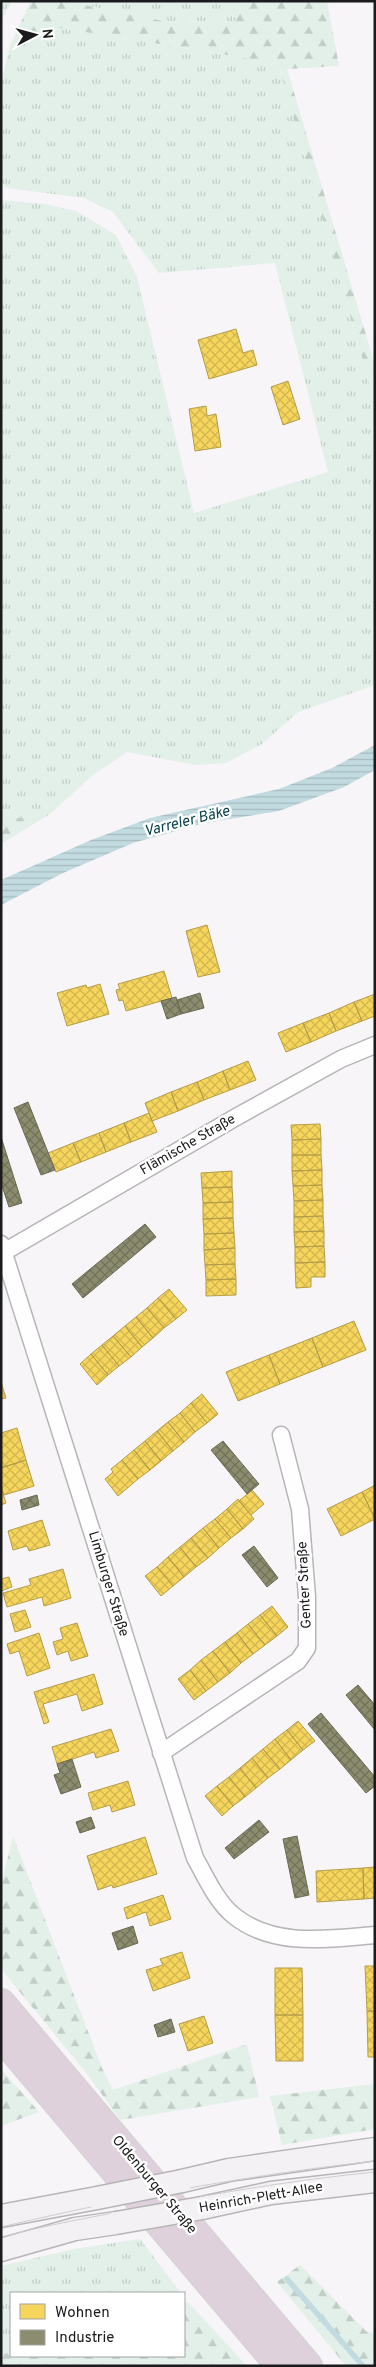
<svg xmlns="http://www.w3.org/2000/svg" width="376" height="2367" viewBox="0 0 376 2367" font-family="Overpass,sans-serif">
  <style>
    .grass { fill: url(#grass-tufts) }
    .forest { fill: url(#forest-firs) }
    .water { fill: url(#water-rules) }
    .homes { fill: url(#homes-cross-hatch); stroke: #b49d49 }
    .industry { fill: url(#industry-cross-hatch); stroke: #6a6a55 }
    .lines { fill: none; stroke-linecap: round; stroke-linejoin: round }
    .stream { stroke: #c2dbe0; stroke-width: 5.5 }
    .street-casing { stroke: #b7b5b7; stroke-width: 19 }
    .secondary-casing { stroke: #b7b5b7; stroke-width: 25 }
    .highway-casing { stroke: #d3d2d4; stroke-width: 30 }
    .street { stroke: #fefefe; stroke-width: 16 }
    .secondary { stroke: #f4f1f4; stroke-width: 22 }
    .highway { stroke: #dfd1db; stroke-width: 28 }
    .tram { stroke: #cececf; stroke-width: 1 }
    .secondary-bridge-casing { stroke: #b7b5b7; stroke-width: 25; stroke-linecap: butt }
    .secondary-bridge { stroke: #f4f1f4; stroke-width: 22 }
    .labels { text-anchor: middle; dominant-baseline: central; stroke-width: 5; stroke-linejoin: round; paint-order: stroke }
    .street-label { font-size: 14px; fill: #1b1a1c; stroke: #fff }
    .water-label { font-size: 15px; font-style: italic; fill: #084249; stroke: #fff }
  </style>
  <defs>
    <pattern id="grass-tufts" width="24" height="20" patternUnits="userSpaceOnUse" patternTransform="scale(1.25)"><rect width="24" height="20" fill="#e2f0e9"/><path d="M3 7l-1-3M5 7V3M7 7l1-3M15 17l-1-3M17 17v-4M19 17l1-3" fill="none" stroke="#c1cdc7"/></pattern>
    <pattern id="forest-firs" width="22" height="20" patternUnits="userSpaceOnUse" patternTransform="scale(1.25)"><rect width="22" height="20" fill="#e2f0e9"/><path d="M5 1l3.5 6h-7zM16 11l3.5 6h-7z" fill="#c1cdc7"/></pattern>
    <pattern id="water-rules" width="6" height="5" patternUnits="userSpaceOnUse" patternTransform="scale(1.25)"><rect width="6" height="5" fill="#c2dbe0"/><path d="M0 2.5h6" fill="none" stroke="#a6bbc0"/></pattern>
    <pattern id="homes-cross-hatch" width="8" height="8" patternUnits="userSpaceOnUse" patternTransform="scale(1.25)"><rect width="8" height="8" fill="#f6d55c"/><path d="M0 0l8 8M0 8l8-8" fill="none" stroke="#d2b64f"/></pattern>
    <pattern id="industry-cross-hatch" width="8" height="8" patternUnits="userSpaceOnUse" patternTransform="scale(1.25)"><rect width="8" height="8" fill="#8c8c6e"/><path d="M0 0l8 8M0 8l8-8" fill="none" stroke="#72725a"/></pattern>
  </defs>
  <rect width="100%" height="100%" fill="#f7f5f8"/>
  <path class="grass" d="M 1,1 L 12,1 L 1,21 Z
    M 65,1 L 245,1 L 234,22 L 163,21 Z
    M 60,28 L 278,63 L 375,403 L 375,685 L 298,712 L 262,744 L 226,763 L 196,765 L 127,752 L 93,775 L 50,814 L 18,818 L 2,808 L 1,790 L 1,200 L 45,204 L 76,211 L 116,235 L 137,277 L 194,513 L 328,472 L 275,263 L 159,273 L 113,212 L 84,198 L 7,188 L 1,181 L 1,83 L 10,45 Z
    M 140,2239 L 181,2293 L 11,2293 L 11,2352 L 1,2355 L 1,2266 L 74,2249 Z"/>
  <path class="forest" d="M 31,1 L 65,1 L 163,21 L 234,22 L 245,1 L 327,1 L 339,66 L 287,69 L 375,365 L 375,403 L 278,63 L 60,28 L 10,45 Z
    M 1,790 L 2,808 L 18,818 L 50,814 L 1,844 Z
    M 13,1836 L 102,2068 L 113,2090 L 247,2044 L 259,2097 L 120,2120 L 88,2075 L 1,1969 L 1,1886 Z
    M 1,2069 L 39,2112 L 1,2126 Z
    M 375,2084 L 375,2129 L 282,2145 L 270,2096 Z
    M 300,2265 L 366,2331 L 375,2334 L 375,2366 L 346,2366 L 277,2282 Z
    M 188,2302 L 247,2366 L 1,2366 L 1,2355 L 11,2352 L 11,2356 L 184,2356 L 184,2303 Z"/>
  <path class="water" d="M 375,745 L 375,770 L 344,787 L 279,811 L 205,823 L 133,843 L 63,873 L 1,905 L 1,880 L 91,840 L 150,818 L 279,789 L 332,768 Z"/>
  <path class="homes" d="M 236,329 L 243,353 L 253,350 L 257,365 L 209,379 L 198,340 Z
    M 288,381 L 300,419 L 283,425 L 271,387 Z
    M 206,406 L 207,416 L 216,414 L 221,447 L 195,451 L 189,409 Z
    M 207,925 L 220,972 L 198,977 L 186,931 Z
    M 164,971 L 172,998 L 126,1011 L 123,1000 L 119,1001 L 116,990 L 120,989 L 118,984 Z
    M 100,984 L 109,1014 L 67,1026 L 57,993 L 86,985 L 87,988 Z
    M 375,994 L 375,1016 L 362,1021 L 354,1002 Z
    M 354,1002 L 362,1021 L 336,1031 L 329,1013 Z
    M 329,1013 L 336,1031 L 311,1042 L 303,1023 Z
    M 303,1023 L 311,1042 L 286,1052 L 278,1033 Z
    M 248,1061 L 256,1080 L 230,1090 L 223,1071 Z
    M 223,1071 L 230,1090 L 204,1100 L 197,1082 Z
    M 197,1082 L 204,1100 L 178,1111 L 171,1092 Z
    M 171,1092 L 178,1111 L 152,1121 L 145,1103 Z
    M 149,1113 L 157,1132 L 131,1142 L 124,1123 Z
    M 124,1123 L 131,1142 L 106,1152 L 99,1133 Z
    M 320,1124 L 321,1139 L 292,1140 L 291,1125 Z
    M 99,1133 L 106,1152 L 81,1162 L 73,1143 Z
    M 321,1139 L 321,1155 L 292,1155 L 292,1140 Z
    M 73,1143 L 81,1162 L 56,1172 L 48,1153 Z
    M 292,1155 L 321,1155 L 322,1170 L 292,1171 Z
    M 322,1170 L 322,1185 L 293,1186 L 292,1171 Z
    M 232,1171 L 232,1187 L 202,1188 L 201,1173 Z
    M 322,1185 L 323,1200 L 294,1201 L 293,1186 Z
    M 232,1187 L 233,1202 L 203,1203 L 202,1188 Z
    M 323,1200 L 323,1216 L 294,1217 L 294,1201 Z
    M 233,1202 L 233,1218 L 203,1219 L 203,1203 Z
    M 323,1216 L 324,1231 L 294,1232 L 294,1217 Z
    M 233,1218 L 234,1233 L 204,1234 L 203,1219 Z
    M 324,1231 L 324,1246 L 295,1247 L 294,1232 Z
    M 234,1233 L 235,1248 L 204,1250 L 204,1234 Z
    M 324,1246 L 325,1262 L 295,1263 L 295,1247 Z
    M 235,1248 L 235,1264 L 205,1265 L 204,1250 Z
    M 325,1262 L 325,1277 L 311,1277 L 311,1287 L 296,1288 L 295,1263 Z
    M 235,1264 L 236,1279 L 206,1280 L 205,1265 Z
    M 236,1279 L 236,1295 L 206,1296 L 206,1280 Z
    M 169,1289 L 187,1310 L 176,1319 L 158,1298 Z
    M 158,1298 L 176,1319 L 164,1328 L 147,1308 Z
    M 147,1308 L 164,1328 L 153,1338 L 136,1317 Z
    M 136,1317 L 153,1338 L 142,1347 L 125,1326 Z
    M 354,1321 L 366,1350 L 323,1367 L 312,1338 Z
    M 125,1326 L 142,1347 L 131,1357 L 113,1336 Z
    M 113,1336 L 131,1357 L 119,1366 L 102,1345 Z
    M 312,1338 L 323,1367 L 280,1384 L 269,1355 Z
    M 102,1345 L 119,1366 L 108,1375 L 91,1354 Z
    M 91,1354 L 108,1375 L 97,1385 L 80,1364 Z
    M 269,1355 L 280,1384 L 238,1401 L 226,1372 Z
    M 1,1382 L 6,1398 L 1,1399 Z
    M 202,1394 L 218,1414 L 207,1423 L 191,1403 Z
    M 191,1403 L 207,1423 L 195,1432 L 180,1413 Z
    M 180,1413 L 195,1432 L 184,1442 L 168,1422 Z
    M 168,1422 L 184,1442 L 173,1451 L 157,1431 Z
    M 17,1428 L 26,1460 L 1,1468 L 1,1433 Z
    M 157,1431 L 173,1451 L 161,1461 L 145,1441 Z
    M 145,1441 L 161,1461 L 150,1470 L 134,1450 Z
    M 134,1450 L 150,1470 L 138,1479 L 122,1460 Z
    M 26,1460 L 34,1486 L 4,1495 L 1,1487 L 1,1468 Z
    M 122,1460 L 138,1479 L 118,1496 L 105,1479 L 113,1472 L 111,1469 Z
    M 375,1485 L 375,1519 L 362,1492 Z
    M 1,1488 L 6,1503 L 1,1505 Z
    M 252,1490 L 264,1504 L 251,1515 L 239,1501 Z
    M 362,1492 L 375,1519 L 341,1536 L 327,1509 Z
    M 238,1499 L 254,1519 L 243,1529 L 227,1509 Z
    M 227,1509 L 243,1529 L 231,1538 L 215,1519 Z
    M 215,1519 L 231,1538 L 219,1548 L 203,1528 Z
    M 42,1520 L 50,1545 L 29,1551 L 27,1546 L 13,1550 L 8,1531 Z
    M 203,1528 L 219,1548 L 208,1558 L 191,1538 Z
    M 191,1538 L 208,1558 L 196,1567 L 180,1547 Z
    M 180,1547 L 196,1567 L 184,1577 L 168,1557 Z
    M 168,1557 L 184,1577 L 173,1586 L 157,1567 Z
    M 157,1567 L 173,1586 L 161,1596 L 145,1576 Z
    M 63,1569 L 71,1598 L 44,1606 L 42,1597 L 7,1607 L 3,1593 L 31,1585 L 29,1579 Z
    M 9,1577 L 12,1587 L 1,1591 L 1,1579 Z
    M 272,1606 L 288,1627 L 277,1636 L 260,1615 Z
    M 25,1610 L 31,1627 L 15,1632 L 10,1614 Z
    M 260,1615 L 277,1636 L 265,1645 L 248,1624 Z
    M 77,1623 L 88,1656 L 71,1661 L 68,1651 L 57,1655 L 53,1642 L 63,1639 L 60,1628 Z
    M 248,1624 L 265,1645 L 253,1654 L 237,1633 Z
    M 39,1633 L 50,1668 L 27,1676 L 19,1651 L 10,1654 L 7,1644 Z
    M 237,1633 L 253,1654 L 241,1663 L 225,1642 Z
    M 225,1642 L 241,1663 L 230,1673 L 213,1651 Z
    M 213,1651 L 230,1673 L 218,1682 L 201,1660 Z
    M 201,1660 L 218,1682 L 206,1691 L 190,1670 Z
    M 190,1670 L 206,1691 L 194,1700 L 178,1679 Z
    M 94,1674 L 103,1704 L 82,1711 L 77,1694 L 43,1704 L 49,1722 L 44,1724 L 34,1692 Z
    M 298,1721 L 315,1741 L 303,1750 L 287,1730 Z
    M 111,1729 L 119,1751 L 96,1758 L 94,1752 L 57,1764 L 52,1747 Z
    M 287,1730 L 303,1750 L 291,1760 L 275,1739 Z
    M 275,1739 L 291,1760 L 280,1769 L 263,1749 Z
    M 263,1749 L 280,1769 L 268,1778 L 252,1758 Z
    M 252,1758 L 268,1778 L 256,1788 L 240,1768 Z
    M 240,1768 L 256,1788 L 245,1797 L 229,1777 Z
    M 229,1777 L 245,1797 L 233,1806 L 217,1786 Z
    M 128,1781 L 135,1805 L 112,1812 L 110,1805 L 93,1810 L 88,1793 Z
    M 217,1786 L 233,1806 L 222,1816 L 205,1796 Z
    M 145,1837 L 157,1874 L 113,1888 L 112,1885 L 98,1890 L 87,1856 Z
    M 375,1867 L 375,1898 L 364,1899 L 363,1868 Z
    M 363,1868 L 364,1899 L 317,1902 L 316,1871 Z
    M 163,1895 L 171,1919 L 150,1926 L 146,1912 L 127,1919 L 124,1908 Z
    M 182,1952 L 190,1978 L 153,1991 L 146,1970 L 163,1965 L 160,1959 Z
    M 365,1966 L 375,1966 L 375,2011 L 367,2011 Z
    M 275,1968 L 302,1968 L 303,2015 L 275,2015 Z
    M 367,2011 L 375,2011 L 375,2057 L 368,2057 Z
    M 275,2015 L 303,2015 L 303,2061 L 276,2061 Z
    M 204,2016 L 213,2043 L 188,2051 L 179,2024 Z"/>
  <path class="industry" d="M 200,993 L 204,1008 L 181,1014 L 177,1000 Z
    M 176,997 L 181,1014 L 167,1019 L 161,1001 Z
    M 28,1102 L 55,1170 L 41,1175 L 14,1108 Z
    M 1,1137 L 22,1203 L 9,1207 L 1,1183 Z
    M 145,1224 L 156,1237 L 83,1298 L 72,1284 Z
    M 223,1441 L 259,1484 L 247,1494 L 211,1450 Z
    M 37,1495 L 39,1505 L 22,1510 L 20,1500 Z
    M 254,1546 L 278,1578 L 267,1587 L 242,1555 Z
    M 358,1685 L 375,1705 L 375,1730 L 346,1695 Z
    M 321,1713 L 375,1777 L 375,1786 L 366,1793 L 308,1724 Z
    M 72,1759 L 81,1787 L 61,1794 L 54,1775 L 60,1773 L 57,1764 Z
    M 91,1817 L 95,1828 L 80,1833 L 76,1822 Z
    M 259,1820 L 269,1832 L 234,1859 L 225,1848 Z
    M 297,1836 L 309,1895 L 295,1898 L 283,1839 Z
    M 133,1926 L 138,1943 L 118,1950 L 112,1933 Z
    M 171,2019 L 175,2032 L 158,2037 L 154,2025 Z"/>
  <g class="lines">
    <path class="stream" d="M 287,2279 L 363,2366"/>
    <defs>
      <path id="street" d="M 1,1244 L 195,1858 C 206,1877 216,1901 233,1915 C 273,1948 328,1939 375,1935
        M 4,1252 L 238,1116 L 341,1059 L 375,1045
        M 161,1753 L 298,1661 L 307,1648 L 307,1597 L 300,1509 L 281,1435"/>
      <path id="secondary" d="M 182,2181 L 229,2170 L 375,2149
        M 202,2208 L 271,2193 L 375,2181
        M 1,2216 L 97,2198
        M 1,2250 L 75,2229 L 116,2223"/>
      <path id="highway" d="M 1,2003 L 308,2366
        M 1,2036 L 280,2366"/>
    </defs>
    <use href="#street" class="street-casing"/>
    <use href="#secondary" class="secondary-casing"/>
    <use href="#highway" class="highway-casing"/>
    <use href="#street" class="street"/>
    <use href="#secondary" class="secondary"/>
    <use href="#highway" class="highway"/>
    <path class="tram" d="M 1,2227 C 124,2198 249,2175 375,2161
      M 1,2237 C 47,2225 93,2217 139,2208 C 217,2193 295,2180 375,2172"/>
    <defs>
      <path id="secondary-bridge" d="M 97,2198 L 182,2181
        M 116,2223 L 202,2208"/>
    </defs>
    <use href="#secondary-bridge" class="secondary-bridge-casing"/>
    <use href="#secondary-bridge" class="secondary-bridge"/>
  </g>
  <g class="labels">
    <g class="street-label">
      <text transform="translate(188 1145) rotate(-30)">Flämische Straße</text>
      <text transform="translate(108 1584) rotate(73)">Limburger Straße</text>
      <text transform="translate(305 1585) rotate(-93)">Genter Straße</text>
      <text transform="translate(154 2185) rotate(50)">Oldenburger Straße</text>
      <text transform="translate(261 2198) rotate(-10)">Heinrich-Plett-Allee</text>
    </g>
    <g class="water-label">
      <text transform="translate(187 822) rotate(-14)">Varreler Bäke</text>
    </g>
  </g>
  <rect width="376" height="2367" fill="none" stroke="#1b1a1c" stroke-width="5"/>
  <rect x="10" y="2292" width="175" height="65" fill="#ffffff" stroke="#a4a3a4"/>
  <rect x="20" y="2304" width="25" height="15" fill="#f6d55c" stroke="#a4a3a4"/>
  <text x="55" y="2317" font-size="15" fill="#1b1a1c">Wohnen</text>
  <rect x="20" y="2330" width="25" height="15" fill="#8c8c6e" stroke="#a4a3a4"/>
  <text x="55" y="2342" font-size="15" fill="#1b1a1c">Industrie</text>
  <g transform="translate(35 35) rotate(84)" stroke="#ffffff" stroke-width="4" paint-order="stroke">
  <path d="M0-4L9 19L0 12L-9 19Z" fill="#1b1a1c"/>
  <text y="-8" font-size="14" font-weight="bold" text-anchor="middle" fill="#1b1a1c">N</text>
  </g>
</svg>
